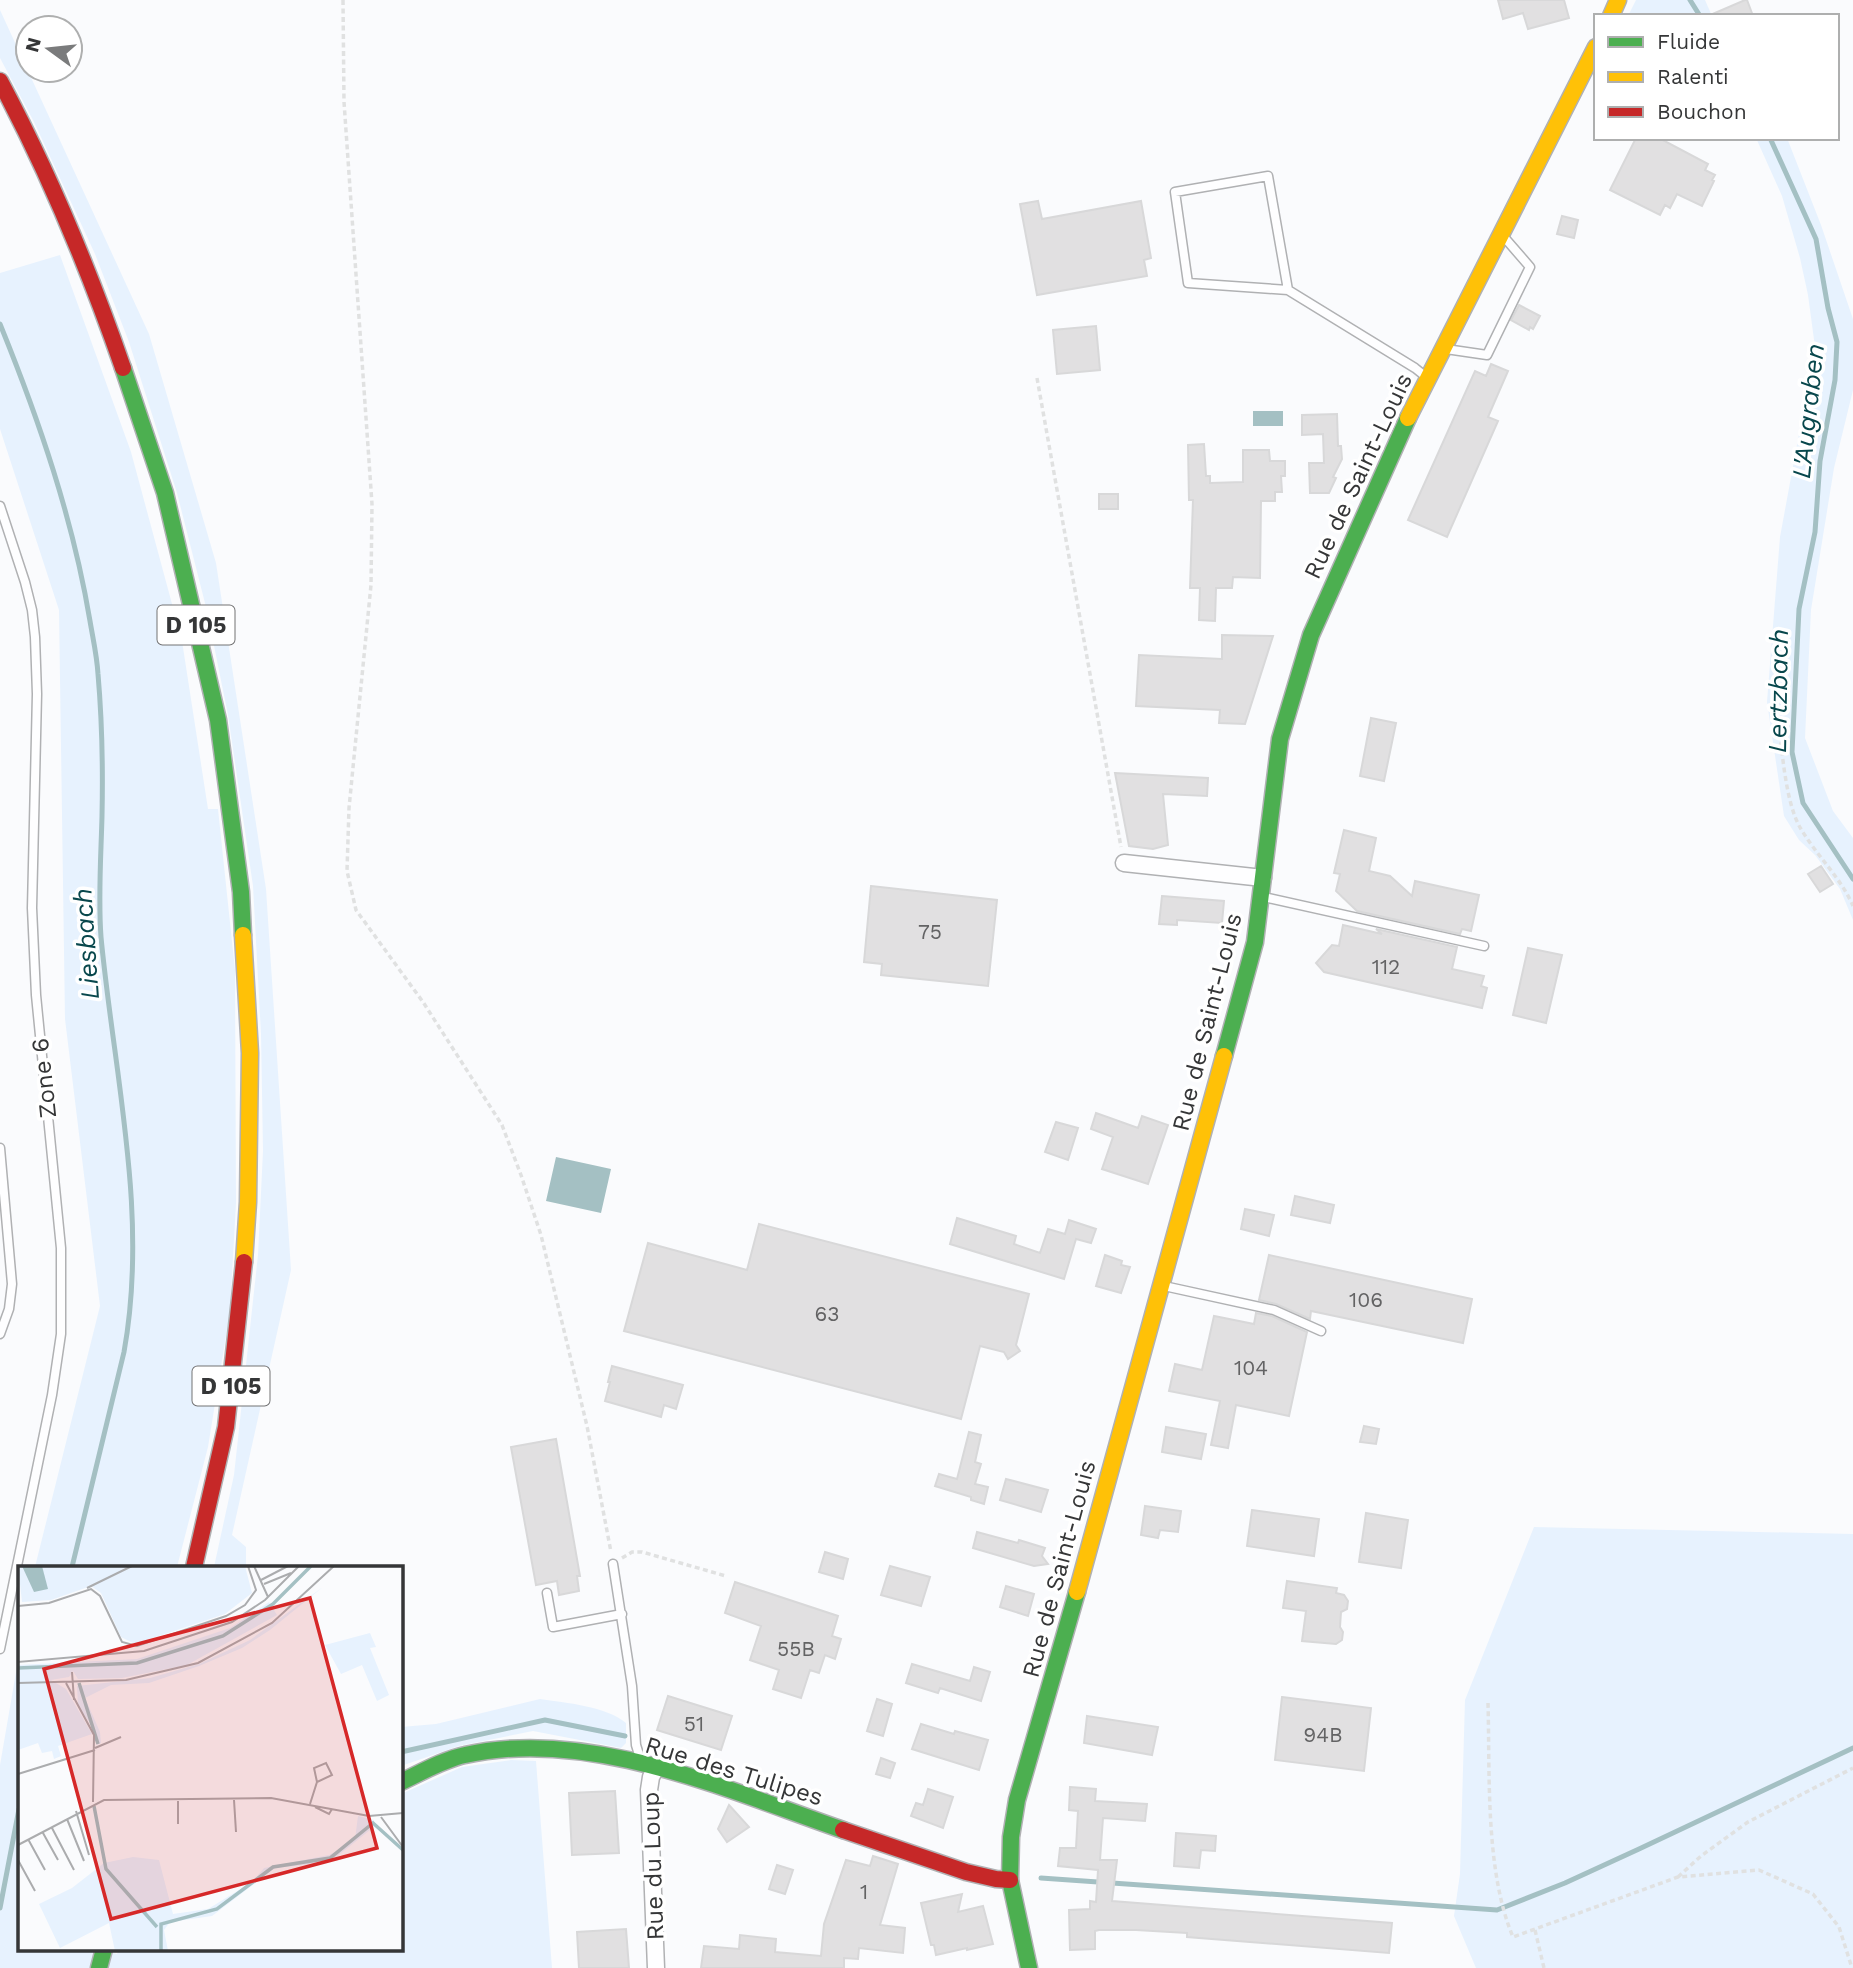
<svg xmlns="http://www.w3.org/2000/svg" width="1853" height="1968" viewBox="0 0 1853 1968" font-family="'Work Sans',sans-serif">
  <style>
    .green { fill: #e7f2fe }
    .water { fill: #a4c0c3 }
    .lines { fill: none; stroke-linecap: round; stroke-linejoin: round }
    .stream { stroke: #a4c0c3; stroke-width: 5 }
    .building { fill: #e1e0e1; stroke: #d8d8d9; stroke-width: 2 }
    .lane-casing { stroke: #b0b1b3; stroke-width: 11 }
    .street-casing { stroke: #b0b1b3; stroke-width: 19 }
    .fast-casing { stroke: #b0b1b3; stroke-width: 19 }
    .slow-casing { stroke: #b0b1b3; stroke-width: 19 }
    .jam-casing { stroke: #b0b1b3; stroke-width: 19 }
    .path { stroke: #e0e1e1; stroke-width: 3.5; stroke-dasharray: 5 3.5; stroke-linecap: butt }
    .lane { stroke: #fefeff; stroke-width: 8 }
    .street { stroke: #fefeff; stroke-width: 16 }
    .fast { stroke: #4caf50; stroke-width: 16 }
    .slow { stroke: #ffc107; stroke-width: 16 }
    .jam { stroke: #c62828; stroke-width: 16 }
    .labels { text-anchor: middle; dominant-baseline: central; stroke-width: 7; stroke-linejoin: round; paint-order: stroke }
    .number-label { font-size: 21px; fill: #636364 }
    .shield { fill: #fff; stroke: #727273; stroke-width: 2 }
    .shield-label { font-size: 23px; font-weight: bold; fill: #353637 }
    .street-label { font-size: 24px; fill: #353637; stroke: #fff }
    .water-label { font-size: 26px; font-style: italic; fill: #08474c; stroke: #fff }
    .inset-river { fill: none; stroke: #a4c0c3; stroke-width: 3.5 }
    .inset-road { fill: none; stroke: #abacae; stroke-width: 2 }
    .view { fill: #d62828; fill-opacity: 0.15; stroke: #d62828; stroke-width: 3.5 }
    .inset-edge { fill: none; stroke: #353637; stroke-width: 3.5 }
  </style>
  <rect width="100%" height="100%" fill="#fafbfd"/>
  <path class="green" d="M 1636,0 L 1705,0 L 1712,16 L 1628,16 Z
    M 0,10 L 149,334 L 216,563 L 266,889 L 291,1270 L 232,1535 L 246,1547 L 246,1567 L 214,1567 L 234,1475 L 258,1255 L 263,1151 L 261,1034 L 253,886 L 228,715 L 207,611 L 177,493 L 129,342 L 95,254 L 34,122 L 0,58 Z
    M 1756,138 L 1787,138 L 1821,225 L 1853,319 L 1853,390 L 1834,468 L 1811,610 L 1805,738 L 1833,811 L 1853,838 L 1853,920 L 1840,889 L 1815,855 L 1799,840 L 1784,816 L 1767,702 L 1780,537 L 1815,347 L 1808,295 L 1800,258 L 1782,196 Z
    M 60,255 L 131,452 L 182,641 L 208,809 L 218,809 L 235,970 L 236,1203 L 230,1311 L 208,1447 L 177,1567 L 35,1567 L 100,1306 L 65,1019 L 59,610 L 0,429 L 0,273 Z
    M 1534,1527 L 1853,1534 L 1853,1968 L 1476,1968 L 1454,1916 L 1460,1874 L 1465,1700 Z
    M 19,1655 L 19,1949 L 98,1949 L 117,1954 L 119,1949 L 401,1949 L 401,1794 L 462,1767 L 511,1760 L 536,1761 L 552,1968 L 0,1968 L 0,1765 Z
    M 540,1699 C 566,1703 606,1706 626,1723 L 626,1743 L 621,1748 L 533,1731 L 459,1746 L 401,1766 L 401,1727 L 436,1724 Z"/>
  <path class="water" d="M 1253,411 L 1283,411 L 1283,426 L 1253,426 Z
    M 556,1157 L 611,1169 L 601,1213 L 546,1201 Z"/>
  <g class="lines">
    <path class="stream" d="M 1690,0 L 1700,16
      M 1770,138 L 1816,239 L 1828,308 L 1837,342 L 1835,380 L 1820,461 L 1815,532 L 1799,609 L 1792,752 L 1803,803 L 1853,879
      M 0,324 C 39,420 73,519 90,621 C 93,639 97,656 98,674 C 102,720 103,769 102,816 C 101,856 98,897 101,937 C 114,1075 149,1214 124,1352 L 72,1567
      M 401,1752 L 545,1720 L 625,1736
      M 1041,1878 L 1497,1910 L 1565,1883 L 1639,1849 L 1853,1748
      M 0,1908 L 19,1809"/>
  </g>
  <path class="building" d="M 1498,0 L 1564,0 L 1569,18 L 1528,29 L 1523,13 L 1503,19 Z
    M 1745,0 L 1747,0 L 1753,16 L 1708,16 Z
    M 1636,138 L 1659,138 L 1708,164 L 1705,170 L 1715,175 L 1712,180 L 1714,181 L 1702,206 L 1677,194 L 1670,208 L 1665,205 L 1660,215 L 1610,190 Z
    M 1038,201 L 1042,219 L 1141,201 L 1151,258 L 1144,260 L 1147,276 L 1037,295 L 1020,204 Z
    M 1562,216 L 1578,220 L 1574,238 L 1557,234 Z
    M 1519,305 L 1540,316 L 1533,329 L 1530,327 L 1529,330 L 1511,320 Z
    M 1096,326 L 1100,370 L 1057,374 L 1053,330 Z
    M 1491,364 L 1508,371 L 1488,417 L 1498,421 L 1447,537 L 1408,520 L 1475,371 L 1486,376 Z
    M 1337,414 L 1338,446 L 1341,446 L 1342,459 L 1333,477 L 1336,478 L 1329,493 L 1310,493 L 1309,463 L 1324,463 L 1323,434 L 1302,435 L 1302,415 Z
    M 1204,444 L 1206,476 L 1210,476 L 1210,483 L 1243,482 L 1243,450 L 1269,450 L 1270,461 L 1285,461 L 1285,476 L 1281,476 L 1282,492 L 1275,492 L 1275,501 L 1261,501 L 1260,578 L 1233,577 L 1232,588 L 1216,588 L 1215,621 L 1199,620 L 1200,588 L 1190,588 L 1193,500 L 1189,500 L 1188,445 Z
    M 1099,494 L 1118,494 L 1118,509 L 1099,509 Z
    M 1222,635 L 1273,636 L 1245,724 L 1219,723 L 1220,710 L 1136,706 L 1139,655 L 1222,659 Z
    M 1371,718 L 1396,723 L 1384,781 L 1360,776 Z
    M 1115,773 L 1208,778 L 1207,796 L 1163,794 L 1168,845 L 1153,849 L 1129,846 Z
    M 1344,830 L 1376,838 L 1369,871 L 1390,876 L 1412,896 L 1415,881 L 1479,895 L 1471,931 L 1462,929 L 1460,934 L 1357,911 L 1336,891 L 1340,874 L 1334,873 Z
    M 1821,866 L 1833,884 L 1820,892 L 1808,874 Z
    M 871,886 L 997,900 L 988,986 L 881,975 L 882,964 L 864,962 Z
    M 1162,896 L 1224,901 L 1222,923 L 1177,920 L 1177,925 L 1159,924 Z
    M 1343,925 L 1382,934 L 1376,929 L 1457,947 L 1452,969 L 1484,976 L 1481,986 L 1487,988 L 1482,1008 L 1324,972 L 1316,963 L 1332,945 L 1339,946 Z
    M 1528,948 L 1562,955 L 1546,1023 L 1513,1015 Z
    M 1096,1113 L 1138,1128 L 1142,1116 L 1168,1125 L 1148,1184 L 1102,1169 L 1113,1137 L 1091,1129 Z
    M 1056,1122 L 1078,1128 L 1068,1160 L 1045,1152 Z
    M 1295,1196 L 1334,1205 L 1330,1223 L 1291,1215 Z
    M 1245,1209 L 1274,1215 L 1269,1236 L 1241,1229 Z
    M 957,1218 L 1016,1236 L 1014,1244 L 1040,1253 L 1048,1229 L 1065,1234 L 1069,1220 L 1096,1229 L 1091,1243 L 1076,1239 L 1064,1279 L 950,1244 Z
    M 759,1224 L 1029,1294 L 1016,1345 L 1020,1351 L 1008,1359 L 1004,1352 L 980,1346 L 961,1419 L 624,1331 L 648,1243 L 747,1270 Z
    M 1105,1255 L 1122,1261 L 1121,1265 L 1130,1267 L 1121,1293 L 1096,1286 Z
    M 1269,1255 L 1472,1299 L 1463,1343 L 1311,1311 L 1310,1319 L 1276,1304 L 1259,1300 Z
    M 1256,1313 L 1272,1316 L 1307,1332 L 1289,1416 L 1236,1405 L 1228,1448 L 1211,1445 L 1220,1401 L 1169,1391 L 1175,1364 L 1202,1370 L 1214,1316 L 1254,1324 Z
    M 612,1366 L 683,1385 L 676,1409 L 664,1405 L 661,1417 L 605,1401 L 610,1382 L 608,1382 Z
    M 1364,1426 L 1379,1429 L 1376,1444 L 1360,1442 Z
    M 1166,1427 L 1206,1434 L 1201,1459 L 1162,1452 Z
    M 969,1432 L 981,1435 L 975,1462 L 981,1464 L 975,1484 L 988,1487 L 984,1504 L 971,1500 L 971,1497 L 935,1486 L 939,1474 L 957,1479 Z
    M 556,1439 L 580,1576 L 577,1576 L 579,1591 L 559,1595 L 557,1581 L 536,1585 L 511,1447 Z
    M 1006,1479 L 1048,1490 L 1041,1512 L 1000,1500 Z
    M 1145,1506 L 1181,1511 L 1178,1532 L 1160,1530 L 1158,1538 L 1141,1535 Z
    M 1252,1510 L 1319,1519 L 1314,1556 L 1247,1546 Z
    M 1366,1513 L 1408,1520 L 1401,1568 L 1359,1562 Z
    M 977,1532 L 1018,1543 L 1019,1540 L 1045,1548 L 1042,1556 L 1048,1564 L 1034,1566 L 973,1548 Z
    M 825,1552 L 848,1559 L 843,1579 L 819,1572 Z
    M 890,1566 L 930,1577 L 921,1606 L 881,1595 Z
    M 1287,1581 L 1337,1588 L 1336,1593 L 1344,1595 L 1348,1601 L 1347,1609 L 1341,1612 L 1340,1627 L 1343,1632 L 1342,1640 L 1336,1644 L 1302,1641 L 1306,1611 L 1283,1608 Z
    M 735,1582 L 838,1616 L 832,1636 L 841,1639 L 835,1659 L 825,1655 L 819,1673 L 810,1670 L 801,1698 L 773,1689 L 779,1670 L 750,1660 L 761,1626 L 725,1613 Z
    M 1006,1586 L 1034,1594 L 1028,1616 L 1000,1607 Z
    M 912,1664 L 970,1681 L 974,1667 L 990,1672 L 981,1701 L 940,1688 L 938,1693 L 906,1683 Z
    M 668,1696 L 732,1716 L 721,1750 L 657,1730 Z
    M 1282,1697 L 1371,1708 L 1364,1771 L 1275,1760 Z
    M 877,1699 L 892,1704 L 883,1736 L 867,1731 Z
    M 1087,1716 L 1158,1727 L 1152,1755 L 1084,1743 Z
    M 921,1724 L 954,1734 L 955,1731 L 988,1740 L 979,1770 L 912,1749 Z
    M 881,1758 L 895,1763 L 890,1778 L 876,1774 Z
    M 1070,1787 L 1096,1789 L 1095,1801 L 1147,1804 L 1145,1821 L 1103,1818 L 1100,1860 L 1117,1860 L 1112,1901 L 1392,1923 L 1389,1953 L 1187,1937 L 1187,1933 L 1136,1930 L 1099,1930 L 1095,1931 L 1095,1949 L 1070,1950 L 1069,1910 L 1090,1909 L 1090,1901 L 1096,1902 L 1098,1870 L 1058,1866 L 1060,1848 L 1076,1848 L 1078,1811 L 1069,1810 Z
    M 928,1789 L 953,1797 L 943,1828 L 911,1816 L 916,1803 L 923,1805 Z
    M 615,1791 L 619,1853 L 572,1855 L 569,1793 Z
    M 729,1805 L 749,1827 L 727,1842 L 718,1829 Z
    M 1176,1833 L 1216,1836 L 1215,1851 L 1201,1850 L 1199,1868 L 1174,1866 Z
    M 873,1856 L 898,1864 L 880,1925 L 905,1928 L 903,1953 L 859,1948 L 858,1959 L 844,1958 L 844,1968 L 701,1968 L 704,1946 L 739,1949 L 740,1935 L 776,1939 L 775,1952 L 821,1956 L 824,1924 L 846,1860 L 870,1866 Z
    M 777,1865 L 793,1870 L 785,1894 L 769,1889 Z
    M 962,1894 L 958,1912 L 983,1906 L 993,1944 L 967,1950 L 967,1948 L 936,1955 L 934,1945 L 931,1945 L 921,1903 Z
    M 626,1929 L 629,1968 L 579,1968 L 577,1932 Z"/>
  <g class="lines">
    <defs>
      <path id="lane" d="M 1288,290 L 1188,283 L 1175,192 L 1268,176 L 1288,290 L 1415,368 L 1425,376
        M 1446,349 L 1487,355 L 1530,267 L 1504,237
        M 0,506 L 25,582 L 32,610 L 35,637 L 37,694 L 32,908 L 36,995 L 61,1248 L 61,1334 L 52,1395 L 0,1649
        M 1264,897 L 1484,946
        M 0,1148 L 12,1284 L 9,1309 L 0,1334
        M 1164,1286 L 1274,1310 L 1321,1331
        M 613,1564 L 632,1686 L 636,1745 L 641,1761
        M 547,1593 L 553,1627 L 622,1614"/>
      <path id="street" d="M 1124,863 L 1263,878
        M 656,1968 L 649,1790 L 651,1777 L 657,1766"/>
      <path id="fast" d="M 123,368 L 165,493 L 218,720 L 241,892 L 243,935
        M 1224,1056 L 1255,942 L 1280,739 L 1311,635 L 1408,418
        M 401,1782 C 420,1773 445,1759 465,1755 C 589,1727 727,1790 843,1830
        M 99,1968 L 104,1949
        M 1029,1968 L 1010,1880 L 1011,1837 L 1017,1800 L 1077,1592"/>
      <path id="slow" d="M 1611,16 L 1618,0
        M 1408,418 L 1596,47
        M 243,935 L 250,1053 L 248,1202 L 244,1262
        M 1077,1592 L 1224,1056"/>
      <path id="jam" d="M 0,81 C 49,173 89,270 123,368
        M 194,1567 L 226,1427 L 244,1262
        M 843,1830 L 966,1872 L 996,1879 L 1010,1880"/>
    </defs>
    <use href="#lane" class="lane-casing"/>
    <use href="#street" class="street-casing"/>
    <use href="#fast" class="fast-casing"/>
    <use href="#slow" class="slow-casing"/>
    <use href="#jam" class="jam-casing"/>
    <path class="path" d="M 343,0 L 344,102 L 372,504 L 371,585 L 349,808 L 347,871 L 356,910 L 423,1002 L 502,1125 L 521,1175 L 541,1235 L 587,1426 L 611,1552
      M 1037,378 L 1121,847
      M 1778,717 C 1782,748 1785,803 1801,829 C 1817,856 1841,878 1853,906
      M 622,1558 L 632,1552 L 642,1552 L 726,1576
      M 1488,1703 C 1490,1775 1485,1871 1513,1937 L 1678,1877 L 1759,1870 L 1813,1894 L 1839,1927 L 1852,1968
      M 1678,1877 L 1701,1856 L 1748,1822 L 1853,1768
      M 1535,1930 L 1544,1968"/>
    <use href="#lane" class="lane"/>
    <use href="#street" class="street"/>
    <use href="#fast" class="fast"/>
    <use href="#slow" class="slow"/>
    <use href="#jam" class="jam"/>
  </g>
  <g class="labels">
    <g class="number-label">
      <text x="930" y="931">75</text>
      <text x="1386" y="966">112</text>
      <text x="1366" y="1299">106</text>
      <text x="827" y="1313">63</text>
      <text x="1251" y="1367">104</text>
      <text x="796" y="1648">55B</text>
      <text x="694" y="1723">51</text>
      <text x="1323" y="1734">94B</text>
      <text x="864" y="1891">1</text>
    </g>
    <g class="shield">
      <rect x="157.5" y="605.5" width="77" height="39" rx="5"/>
      <rect x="192.5" y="1366.5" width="77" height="39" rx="5"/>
    </g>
    <g class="shield-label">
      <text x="196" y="625">D 105</text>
      <text x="231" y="1386">D 105</text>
    </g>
    <g class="street-label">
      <text transform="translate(1358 476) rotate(-65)">Rue de Saint-Louis</text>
      <text transform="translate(1207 1022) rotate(-76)">Rue de Saint-Louis</text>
      <text transform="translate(44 1078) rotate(-96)">Zone 6</text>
      <text transform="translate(1059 1569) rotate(-75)">Rue de Saint-Louis</text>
      <text transform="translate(734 1771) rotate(17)">Rue des Tulipes</text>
      <text transform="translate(653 1866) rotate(-92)">Rue du Loup</text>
    </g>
    <g class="water-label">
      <text transform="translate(1808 411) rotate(-84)">L'Augraben</text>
      <text transform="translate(1778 691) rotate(-89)">Lertzbach</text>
      <text transform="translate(86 944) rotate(-94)">Liesbach</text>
    </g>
  </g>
  <g transform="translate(18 1566)">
    <rect width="385" height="385" fill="#fafbfd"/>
    <path d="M 0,0 L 227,0 L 234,27 L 207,48 L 117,78 L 103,71 L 83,27 L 73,20 L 33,34 L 4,36 ZM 305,21 L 252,64 L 224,82 L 181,100 L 131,117 L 93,119 L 67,132 L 82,166 L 83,177 L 79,179 L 78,166 L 60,140 L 59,120 L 132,112 L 181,98 L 232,74 ZM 251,36 L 259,49 L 169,99 L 104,112 L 60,113 L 55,105 L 51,111 L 33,114 L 48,123 L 74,168 L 40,180 L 43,190 L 36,193 L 34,185 L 24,187 L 20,177 L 0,184 L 0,99 L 119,93 L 212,62 ZM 352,67 L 358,81 L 352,82 L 371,129 L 359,135 L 344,99 L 323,108 L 307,79 ZM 340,250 L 356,254 L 357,260 L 312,296 L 257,302 L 194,350 L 152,356 L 146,364 L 150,385 L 97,385 L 91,357 L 42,382 L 21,338 L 54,322 L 86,297 L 115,291 L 141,294 L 155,348 L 190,343 L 234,316 L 246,302 L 311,289 L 330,279 L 337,273 Z" fill="#e7f2fe"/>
    <path d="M 4,0 L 24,0 L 30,23 L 16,26 Z" fill="#a4c0c3"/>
    <path class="inset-river" d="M 0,102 L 119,97 L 205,70 L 255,38 L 293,0M 61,117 L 80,178M 76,240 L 88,303 L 139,361M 143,385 L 143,358 L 199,343 L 255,301 L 312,292 L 355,257 L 385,284"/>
    <path class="inset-road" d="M 236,0 L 250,31M 243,14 L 270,0M 246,18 L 273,7M 69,22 L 114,0M 0,40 L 31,37 L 73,23 L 82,30 L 104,76 L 119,80 L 208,50 L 227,39 L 238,24 L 230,0M 0,84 L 0,96 L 126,85 L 214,56 L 247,34 L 281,0M 54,106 L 56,134M 0,117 L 108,114 L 180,97 L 254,57 L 316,0M 48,117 L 76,169 L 75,236M 77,182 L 103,171M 0,208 L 77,184M 216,234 L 218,266M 292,238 L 299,216 L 314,209 L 308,197 L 296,202 L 299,216M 297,241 L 311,248 L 314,243M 58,245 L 71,289M 363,251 L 385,281M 49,253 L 66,295M 160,258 L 160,235M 34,262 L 56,304M 25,267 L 40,294M 10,273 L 27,304M 0,279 L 86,234 L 253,232 L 351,250 L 385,247M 0,294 L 17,325"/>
    <path class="view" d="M 292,32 L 359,282 L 93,353 L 26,103 Z"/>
    <rect width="385" height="385" class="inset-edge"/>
  </g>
  <rect x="1594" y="14" width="245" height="126" fill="#ffffff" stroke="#aeafaf" stroke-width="2"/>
  <rect x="1608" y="37" width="35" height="10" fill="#4caf50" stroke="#aeafaf" stroke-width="2"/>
  <text x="1657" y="49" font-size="21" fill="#353637">Fluide</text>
  <rect x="1608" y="72" width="35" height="10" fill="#ffc107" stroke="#aeafaf" stroke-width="2"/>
  <text x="1657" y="84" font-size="21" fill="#353637">Ralenti</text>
  <rect x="1608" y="107" width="35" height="10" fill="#c62828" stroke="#aeafaf" stroke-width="2"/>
  <text x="1657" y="119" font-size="21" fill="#353637">Bouchon</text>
  <g transform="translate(49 49) rotate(285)"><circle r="33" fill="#ffffff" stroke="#aeafaf" stroke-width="2"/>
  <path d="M0-5L12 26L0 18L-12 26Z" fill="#7a7b7c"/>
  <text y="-10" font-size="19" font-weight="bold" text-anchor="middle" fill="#353637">N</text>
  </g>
</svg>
